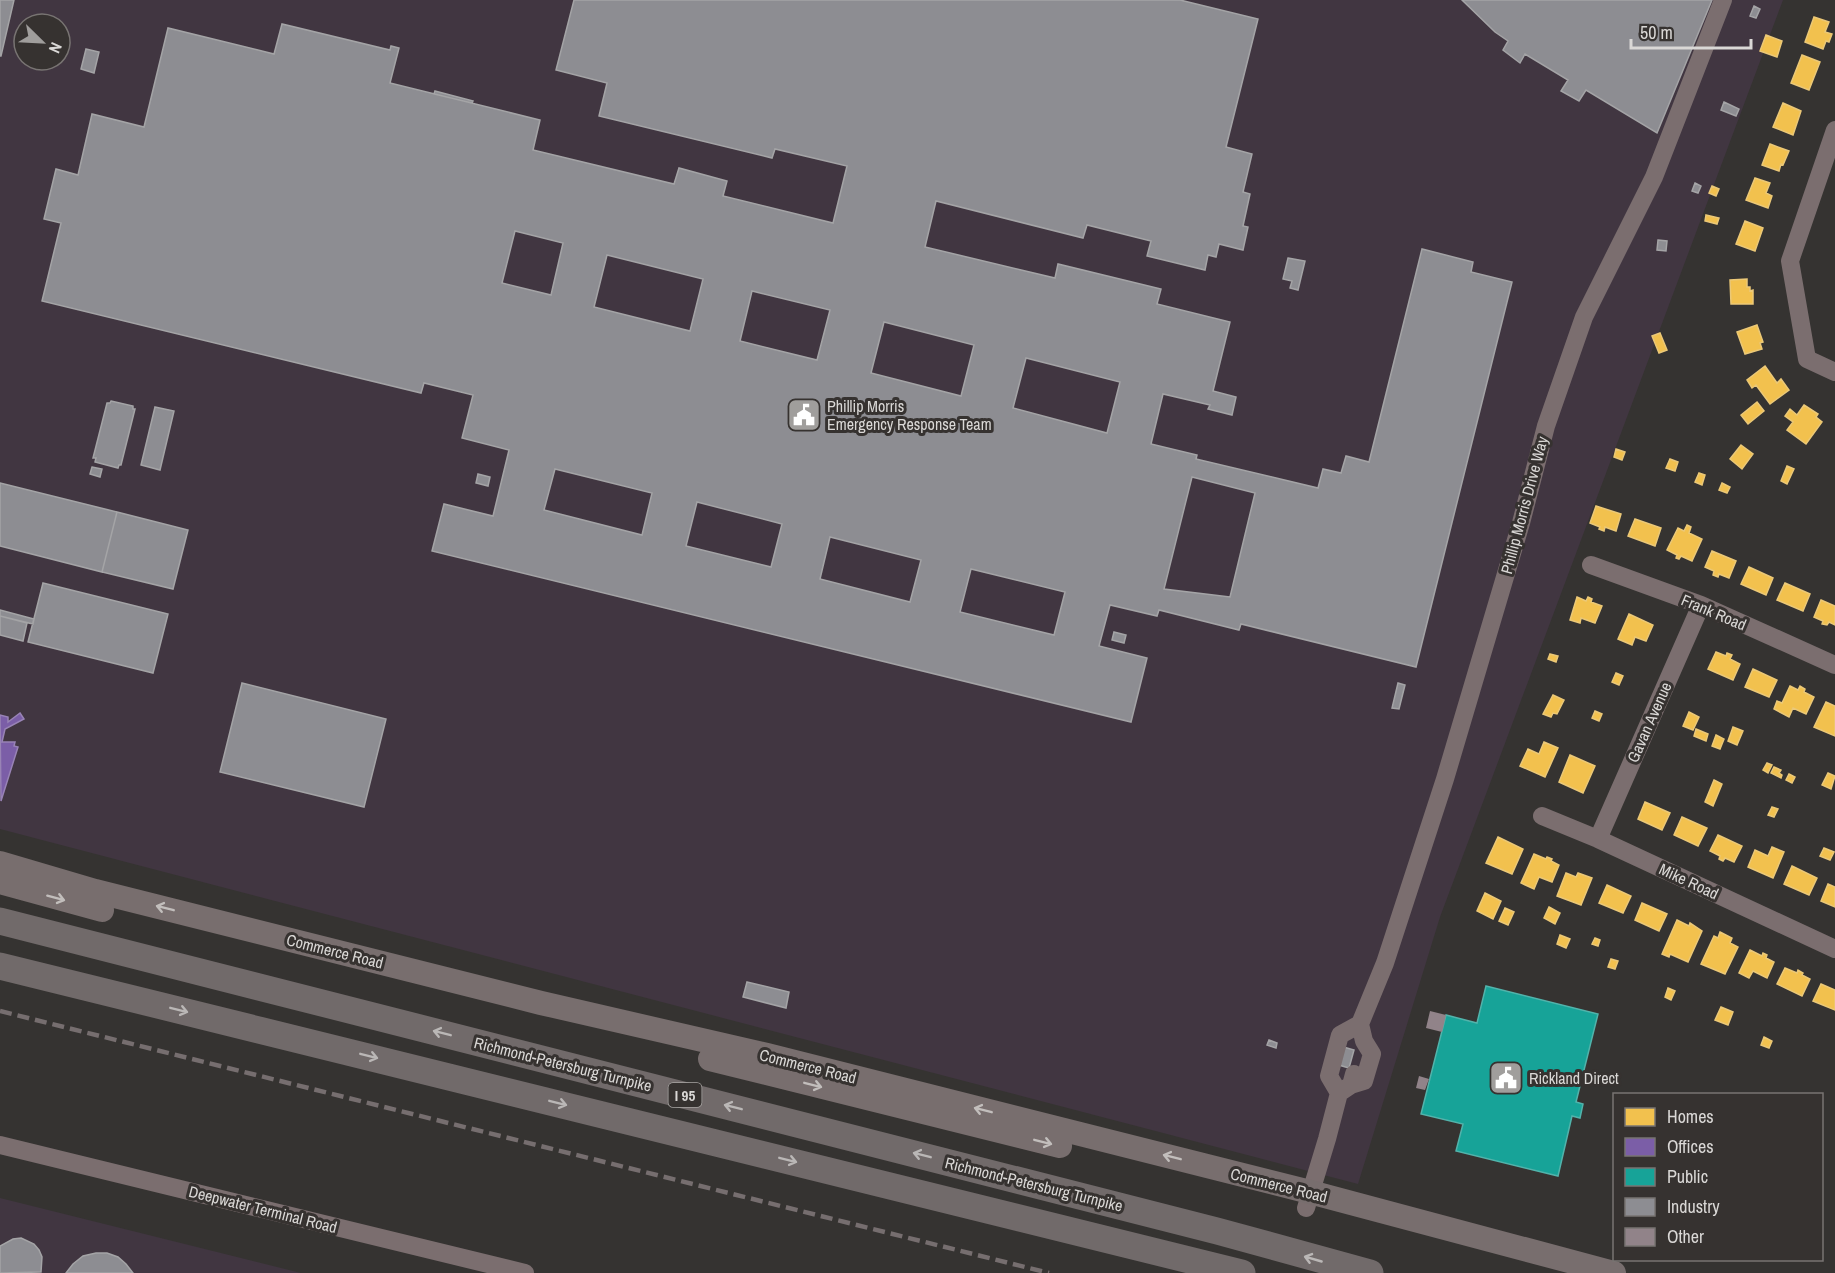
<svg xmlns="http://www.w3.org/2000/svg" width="1835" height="1273" viewBox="0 0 1835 1273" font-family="'Archivo Narrow',sans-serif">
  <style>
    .industrial { fill: #413641; fill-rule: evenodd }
    .homes { fill: #f2c14e; stroke: #ebc877; stroke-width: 1.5 }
    .offices { fill: #7b5ea7; stroke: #9883b5; stroke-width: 1.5 }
    .public { fill: #17a398; stroke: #52b3ab; stroke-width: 1.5 }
    .industry { fill: #8d8d92; stroke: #a4a4a6; stroke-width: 1.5; fill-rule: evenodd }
    .building { fill: #918389 }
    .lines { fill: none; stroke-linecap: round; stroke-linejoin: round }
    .minor { stroke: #7b6e6f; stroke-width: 18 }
    .major { stroke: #786e6e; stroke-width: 24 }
    .highway { stroke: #716a6a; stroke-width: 27 }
    .rail { stroke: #766e6f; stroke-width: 4.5; stroke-dasharray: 12 6; stroke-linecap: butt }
    .oneway { stroke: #c2bebc }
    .oneway2 { stroke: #bab7b6 }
    .labels { text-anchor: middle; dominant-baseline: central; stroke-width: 6; stroke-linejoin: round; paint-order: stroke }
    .shield { fill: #363230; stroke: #a9a6a4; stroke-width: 1.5 }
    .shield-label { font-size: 15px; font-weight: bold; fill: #dad8d6 }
    .poi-label { font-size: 16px; fill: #dad8d6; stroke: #363230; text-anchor: start }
    .street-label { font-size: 16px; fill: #dad8d6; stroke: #363230 }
  </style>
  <rect width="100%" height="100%" fill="#353331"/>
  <path class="industrial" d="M 0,0 L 1783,0 L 1440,917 L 1358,1184 L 0,829 ZM 24,24 L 60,24 L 60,60 L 24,60 Z
    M 0,1198 L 301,1273 L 0,1273 Z"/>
  <path class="homes" d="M 1814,17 L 1829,22 L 1825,32 L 1832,34 L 1829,42 L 1826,41 L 1823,49 L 1805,42 Z
    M 1766,35 L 1782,41 L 1777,57 L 1760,51 Z
    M 1802,55 L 1820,62 L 1809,90 L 1791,83 Z
    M 1783,103 L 1801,111 L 1793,135 L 1773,127 Z
    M 1770,144 L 1789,151 L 1783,165 L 1781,164 L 1779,171 L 1762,165 Z
    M 1755,178 L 1770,183 L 1766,193 L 1772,196 L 1768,208 L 1746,200 Z
    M 1712,186 L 1719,189 L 1716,196 L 1709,193 Z
    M 1706,215 L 1719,218 L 1717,224 L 1705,221 Z
    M 1745,221 L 1763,228 L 1755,251 L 1736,244 Z
    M 1747,279 L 1747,287 L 1750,287 L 1750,291 L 1753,290 L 1753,304 L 1731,304 L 1730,280 Z
    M 1757,325 L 1763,342 L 1760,343 L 1762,349 L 1745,354 L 1737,332 Z
    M 1660,333 L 1667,350 L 1659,353 L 1652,336 Z
    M 1765,366 L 1777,383 L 1781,379 L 1789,390 L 1770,404 L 1756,385 L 1752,388 L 1747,380 Z
    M 1757,402 L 1764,411 L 1748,424 L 1741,415 Z
    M 1804,405 L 1818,414 L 1816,417 L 1822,422 L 1806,444 L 1787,430 L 1793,422 L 1785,416 L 1790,409 L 1797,415 Z
    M 1741,445 L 1753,454 L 1742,469 L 1730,459 Z
    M 1616,449 L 1625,452 L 1622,460 L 1614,457 Z
    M 1670,459 L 1678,462 L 1675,471 L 1666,468 Z
    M 1787,466 L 1794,469 L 1787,484 L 1781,481 Z
    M 1699,473 L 1705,475 L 1702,485 L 1695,482 Z
    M 1722,483 L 1730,487 L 1727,493 L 1719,490 Z
    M 1596,506 L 1621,514 L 1616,531 L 1605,527 L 1604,531 L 1599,529 L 1600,527 L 1590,523 Z
    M 1635,519 L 1661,528 L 1655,546 L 1628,536 Z
    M 1687,525 L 1691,527 L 1689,533 L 1702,539 L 1692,561 L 1681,556 L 1679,559 L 1676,558 L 1677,555 L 1667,550 L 1678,528 L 1684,531 Z
    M 1712,551 L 1736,561 L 1729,578 L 1719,574 L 1718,577 L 1713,575 L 1714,571 L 1705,567 Z
    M 1749,567 L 1773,578 L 1766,595 L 1741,584 Z
    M 1785,583 L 1810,594 L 1803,611 L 1777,600 Z
    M 1577,597 L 1586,601 L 1588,597 L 1592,599 L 1591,602 L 1602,606 L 1595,623 L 1581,618 L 1580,623 L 1570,620 Z
    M 1821,600 L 1835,606 L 1835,625 L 1829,622 L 1827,625 L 1822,624 L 1823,621 L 1814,617 Z
    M 1629,614 L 1653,625 L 1646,641 L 1635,637 L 1632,645 L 1618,639 Z
    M 1716,652 L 1726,656 L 1727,653 L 1732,655 L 1730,659 L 1740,664 L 1733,680 L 1708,669 Z
    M 1550,654 L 1558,656 L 1556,662 L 1548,659 Z
    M 1753,669 L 1777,680 L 1769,697 L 1745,687 Z
    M 1616,673 L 1623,676 L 1619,685 L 1612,682 Z
    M 1790,686 L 1798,690 L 1800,686 L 1805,689 L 1804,692 L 1814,697 L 1806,714 L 1793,708 L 1789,717 L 1774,709 L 1777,701 L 1782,703 Z
    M 1553,695 L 1564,700 L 1557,714 L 1553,713 L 1551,717 L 1543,714 Z
    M 1826,702 L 1835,706 L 1835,736 L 1814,727 Z
    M 1595,711 L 1602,714 L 1599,721 L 1592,718 Z
    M 1689,712 L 1699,717 L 1693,730 L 1683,726 Z
    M 1733,727 L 1743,731 L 1737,745 L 1728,741 Z
    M 1696,729 L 1708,734 L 1706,741 L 1694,736 Z
    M 1716,735 L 1724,739 L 1720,749 L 1712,746 Z
    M 1544,742 L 1558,748 L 1545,777 L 1520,766 L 1528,749 L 1539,754 Z
    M 1570,755 L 1595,766 L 1583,793 L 1559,782 Z
    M 1767,763 L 1772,765 L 1768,773 L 1763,770 Z
    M 1774,767 L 1781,770 L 1779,773 L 1782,775 L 1781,778 L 1771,773 Z
    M 1828,773 L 1835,776 L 1831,789 L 1822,785 Z
    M 1789,774 L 1795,777 L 1792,783 L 1786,780 Z
    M 1714,780 L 1722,784 L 1713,806 L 1705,802 Z
    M 1645,802 L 1670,813 L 1662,830 L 1638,819 Z
    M 1772,807 L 1778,809 L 1774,817 L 1768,815 Z
    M 1682,817 L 1707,828 L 1698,846 L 1674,835 Z
    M 1718,835 L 1742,846 L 1734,862 L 1725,858 L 1723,861 L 1719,859 L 1720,856 L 1710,851 Z
    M 1498,837 L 1523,849 L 1512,874 L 1486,863 Z
    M 1772,847 L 1784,852 L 1773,878 L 1748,867 L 1755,850 L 1768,856 Z
    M 1824,848 L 1834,852 L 1830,860 L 1820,856 Z
    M 1534,854 L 1546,859 L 1547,857 L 1552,859 L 1551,861 L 1559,865 L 1552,882 L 1539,877 L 1534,889 L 1521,883 Z
    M 1792,866 L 1817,878 L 1809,895 L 1784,884 Z
    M 1566,873 L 1576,877 L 1578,873 L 1592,878 L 1581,905 L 1557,896 Z
    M 1828,884 L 1835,887 L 1835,907 L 1821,901 Z
    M 1607,885 L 1631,896 L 1623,913 L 1599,903 Z
    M 1485,893 L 1501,901 L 1493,919 L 1477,911 Z
    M 1642,903 L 1667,914 L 1659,931 L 1635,920 Z
    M 1549,907 L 1560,913 L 1555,924 L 1544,918 Z
    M 1505,908 L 1514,912 L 1508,925 L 1499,921 Z
    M 1677,920 L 1689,926 L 1690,923 L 1702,931 L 1688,962 L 1670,954 L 1669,957 L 1662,954 Z
    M 1720,932 L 1732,938 L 1730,943 L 1738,947 L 1725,974 L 1701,964 L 1714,936 L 1718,938 Z
    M 1560,935 L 1570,939 L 1566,948 L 1557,944 Z
    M 1595,938 L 1600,940 L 1598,946 L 1592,944 Z
    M 1750,950 L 1762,956 L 1763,953 L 1767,955 L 1766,958 L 1774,962 L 1767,978 L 1753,971 L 1749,978 L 1739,973 Z
    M 1611,959 L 1618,961 L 1615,969 L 1608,967 Z
    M 1785,968 L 1797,973 L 1798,970 L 1803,973 L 1802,975 L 1810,979 L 1802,996 L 1777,984 Z
    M 1821,984 L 1835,990 L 1835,1010 L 1813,1001 Z
    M 1668,988 L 1675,991 L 1671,1000 L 1665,997 Z
    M 1721,1007 L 1733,1012 L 1728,1025 L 1715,1020 Z
    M 1764,1037 L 1772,1041 L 1769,1048 L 1761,1045 Z"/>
  <path class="offices" d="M 20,713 L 24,719 L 5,729 L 2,742 L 15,742 L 14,746 L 18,747 L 1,801 L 0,715 L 8,717 L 8,722 Z"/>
  <path class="public" d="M 1486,986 L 1598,1014 L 1576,1102 L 1583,1104 L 1580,1118 L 1572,1116 L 1558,1176 L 1456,1151 L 1463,1124 L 1421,1114 L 1446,1015 L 1477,1023 Z"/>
  <path class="industry" d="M 0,0 L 14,0 L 1,56 L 0,56 Z
    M 574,0 L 1180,0 L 1258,19 L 1226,147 L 1252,154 L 1243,192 L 1250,194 L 1243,226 L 1248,227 L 1243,250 L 1219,244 L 1216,257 L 1208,255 L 1205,270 L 1147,256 L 1151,241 L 1087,225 L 1083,238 L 936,201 L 925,247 L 1055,278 L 1058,264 L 1161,289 L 1157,304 L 1230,322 L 1213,391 L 1236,397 L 1232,415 L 1208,409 L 1210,405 L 1163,394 L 1151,444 L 1197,455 L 1196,459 L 1318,488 L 1323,469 L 1341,473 L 1346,456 L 1369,462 L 1422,249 L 1473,262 L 1471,272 L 1512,282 L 1416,667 L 1241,624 L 1239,630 L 1159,610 L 1157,616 L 1110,605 L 1099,646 L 1147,658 L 1131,722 L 432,551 L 444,504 L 493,516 L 509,450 L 462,438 L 473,395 L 424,383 L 421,393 L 42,301 L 61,223 L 44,219 L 56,169 L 78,175 L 92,114 L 144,127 L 168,28 L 274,54 L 282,24 L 390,50 L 391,46 L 399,48 L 390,83 L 540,120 L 533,150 L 674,184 L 679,168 L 727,181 L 723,196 L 833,223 L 847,166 L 775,149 L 772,158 L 599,116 L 607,83 L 556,70 ZM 515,231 L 563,243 L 551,295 L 502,283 ZM 607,255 L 703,279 L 690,331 L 594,307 ZM 752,291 L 830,310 L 817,360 L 740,341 ZM 884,322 L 974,345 L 961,396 L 871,373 ZM 1026,358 L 1120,382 L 1107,433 L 1013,408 ZM 555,469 L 652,493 L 642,535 L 544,510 ZM 1192,477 L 1255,493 L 1230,597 L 1164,589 ZM 697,502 L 782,524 L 771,567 L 686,546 ZM 830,537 L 921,560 L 910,602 L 820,579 ZM 971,569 L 1065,592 L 1054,635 L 960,612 Z
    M 1462,0 L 1712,0 L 1657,133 L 1586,90 L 1579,101 L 1561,91 L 1568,80 L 1525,54 L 1520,63 L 1503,50 L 1508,41 L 1495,32 Z
    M 1754,6 L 1760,9 L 1756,18 L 1750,16 Z
    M 86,49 L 99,52 L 94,73 L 81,69 Z
    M 435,91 L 473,101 L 472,103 L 434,94 Z
    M 1724,102 L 1739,109 L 1736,116 L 1721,110 Z
    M 1695,183 L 1701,186 L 1698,193 L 1692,191 Z
    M 1658,240 L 1667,241 L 1666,251 L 1657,250 Z
    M 1288,258 L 1305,261 L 1298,290 L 1290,288 L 1292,281 L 1283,279 Z
    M 111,401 L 133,406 L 133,409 L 135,409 L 121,465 L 119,465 L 118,468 L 95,462 L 96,458 L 93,458 L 107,403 L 110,403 Z
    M 155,407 L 174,411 L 160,470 L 141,465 Z
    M 92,467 L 102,469 L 100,477 L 90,474 Z
    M 478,474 L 490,477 L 488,486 L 476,483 Z
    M 0,483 L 117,512 L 102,572 L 0,546 Z
    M 117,512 L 188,530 L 173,589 L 102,572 Z
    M 43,583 L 168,614 L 153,673 L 28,642 Z
    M 0,610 L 34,619 L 33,624 L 0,616 Z
    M 0,616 L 27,623 L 23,641 L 0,635 Z
    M 1114,632 L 1126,635 L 1124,643 L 1112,640 Z
    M 242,683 L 386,719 L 364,807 L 220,772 Z
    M 1398,683 L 1405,685 L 1399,709 L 1392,708 Z
    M 747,982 L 789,992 L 786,1008 L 743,997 Z
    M 1269,1040 L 1277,1043 L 1276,1048 L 1267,1045 Z
    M 1340,1046 L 1354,1050 L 1349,1068 L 1335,1064 Z
    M 21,1238 L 34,1244 L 39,1250 L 42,1257 L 41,1272 L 0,1273 L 0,1246 L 13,1239 Z
    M 96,1253 L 107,1253 L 118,1257 L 126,1264 L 133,1273 L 66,1273 L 73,1264 L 83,1256 Z"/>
  <path class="building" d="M 1430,1011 L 1446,1015 L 1442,1032 L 1426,1028 Z
    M 1419,1076 L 1429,1079 L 1425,1090 L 1416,1088 Z"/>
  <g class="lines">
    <path class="minor" d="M 1835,130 L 1790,261 L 1807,359 L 1835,372
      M 1591,565 L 1701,605 L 1835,665
      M 1542,816 L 1598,839 L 1835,949
      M 1598,839 L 1701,605
      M 1351,1085 L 1364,1081 L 1372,1054 L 1364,1041 L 1360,1024 L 1385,963 L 1445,779 L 1521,523 L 1546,426 L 1584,317 L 1654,177 L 1723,0
      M 1339,1093 L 1329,1076 L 1340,1035 L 1360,1024
      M 0,1145 L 525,1273
      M 1306,1208 L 1327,1139 L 1339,1093 L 1351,1085 L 1354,1074"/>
    <path class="major" d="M 0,863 L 95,891 L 541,1003 L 767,1055 L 1310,1192 L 1614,1273
      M 0,882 L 102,910
      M 710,1059 L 1060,1146"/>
    <path class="highway" d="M 0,921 L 1217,1231 L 1370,1273
      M 0,966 L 1242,1273"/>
    <path class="rail" d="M 0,1011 L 1049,1273"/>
  </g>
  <defs><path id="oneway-shaft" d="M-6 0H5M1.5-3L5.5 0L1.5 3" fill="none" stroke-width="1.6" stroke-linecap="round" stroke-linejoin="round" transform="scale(1.5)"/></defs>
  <g class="oneway">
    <use href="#oneway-shaft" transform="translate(56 898) rotate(15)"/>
    <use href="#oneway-shaft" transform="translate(165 908) rotate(-166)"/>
    <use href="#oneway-shaft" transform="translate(813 1085) rotate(14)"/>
    <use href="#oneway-shaft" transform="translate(983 1110) rotate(-166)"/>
    <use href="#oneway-shaft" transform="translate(1043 1142) rotate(14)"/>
    <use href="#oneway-shaft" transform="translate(1172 1157) rotate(-166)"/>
  </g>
  <g class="oneway2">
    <use href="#oneway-shaft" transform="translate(179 1010) rotate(14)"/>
    <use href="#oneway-shaft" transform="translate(442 1033) rotate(-166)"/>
    <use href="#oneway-shaft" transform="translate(369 1056) rotate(14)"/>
    <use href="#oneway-shaft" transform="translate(558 1103) rotate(14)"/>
    <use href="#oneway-shaft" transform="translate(733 1107) rotate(-166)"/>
    <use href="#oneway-shaft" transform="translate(922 1155) rotate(-166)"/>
    <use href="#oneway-shaft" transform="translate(788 1160) rotate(14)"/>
    <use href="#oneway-shaft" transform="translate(1313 1259) rotate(-164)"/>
  </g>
  <defs>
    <symbol id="civic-square" viewBox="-11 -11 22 22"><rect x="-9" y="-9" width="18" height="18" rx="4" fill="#a09e9c" stroke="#363230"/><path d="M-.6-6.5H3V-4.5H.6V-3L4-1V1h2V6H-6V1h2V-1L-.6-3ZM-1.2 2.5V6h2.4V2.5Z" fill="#fff"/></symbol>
  </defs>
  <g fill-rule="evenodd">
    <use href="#civic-square" x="785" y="396" width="38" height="38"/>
    <use href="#civic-square" x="1487" y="1059" width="38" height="38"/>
  </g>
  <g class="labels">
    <rect class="shield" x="668.5" y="1083" width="33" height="24" rx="4.5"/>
    <g class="shield-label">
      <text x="685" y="1095">I 95</text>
    </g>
    <g class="poi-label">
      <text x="827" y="406">Phillip Morris<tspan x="827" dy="18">Emergency Response Team</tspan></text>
      <text x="1529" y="1078">Rickland Direct</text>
    </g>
    <g class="street-label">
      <text transform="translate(1524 505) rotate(-75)">Phillip Morris Drive Way</text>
      <text transform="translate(1714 612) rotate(23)">Frank Road</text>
      <text transform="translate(1649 722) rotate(-66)">Gavan Avenue</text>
      <text transform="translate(1689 881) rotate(25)">Mike Road</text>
      <text transform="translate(335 951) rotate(14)">Commerce Road</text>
      <text transform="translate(563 1064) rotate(14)">Richmond-Petersburg Turnpike</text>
      <text transform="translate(808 1066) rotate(14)">Commerce Road</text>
      <text transform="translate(1034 1184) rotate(14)">Richmond-Petersburg Turnpike</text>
      <text transform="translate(1279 1185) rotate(14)">Commerce Road</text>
      <text transform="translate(263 1209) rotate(14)">Deepwater Terminal Road</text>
    </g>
  </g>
  <rect x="1613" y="1093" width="210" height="168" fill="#363230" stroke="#787472" stroke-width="1.5"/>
  <rect x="1625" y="1108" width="30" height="18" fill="#f2c14e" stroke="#787472" stroke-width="1.5"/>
  <text x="1667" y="1123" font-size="18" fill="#dad8d6">Homes</text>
  <rect x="1625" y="1138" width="30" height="18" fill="#7b5ea7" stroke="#787472" stroke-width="1.5"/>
  <text x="1667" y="1153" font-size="18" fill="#dad8d6">Offices</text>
  <rect x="1625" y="1168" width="30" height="18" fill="#17a398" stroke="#787472" stroke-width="1.5"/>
  <text x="1667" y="1183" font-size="18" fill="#dad8d6">Public</text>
  <rect x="1625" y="1198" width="30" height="18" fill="#8d8d92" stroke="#787472" stroke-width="1.5"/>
  <text x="1667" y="1213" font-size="18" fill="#dad8d6">Industry</text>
  <rect x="1625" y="1228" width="30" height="18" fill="#918389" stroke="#787472" stroke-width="1.5"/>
  <text x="1667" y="1243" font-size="18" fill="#dad8d6">Other</text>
  <g transform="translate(42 42) rotate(114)"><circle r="28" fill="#363230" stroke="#787472" stroke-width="1.5"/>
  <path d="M0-4.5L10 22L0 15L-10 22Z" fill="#a09e9c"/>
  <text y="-9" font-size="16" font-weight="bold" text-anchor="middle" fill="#dad8d6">N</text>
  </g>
  <path d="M1631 39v9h120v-9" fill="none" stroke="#dad8d6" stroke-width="3"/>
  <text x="1640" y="39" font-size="18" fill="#dad8d6" stroke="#363230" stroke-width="4.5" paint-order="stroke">50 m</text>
</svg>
